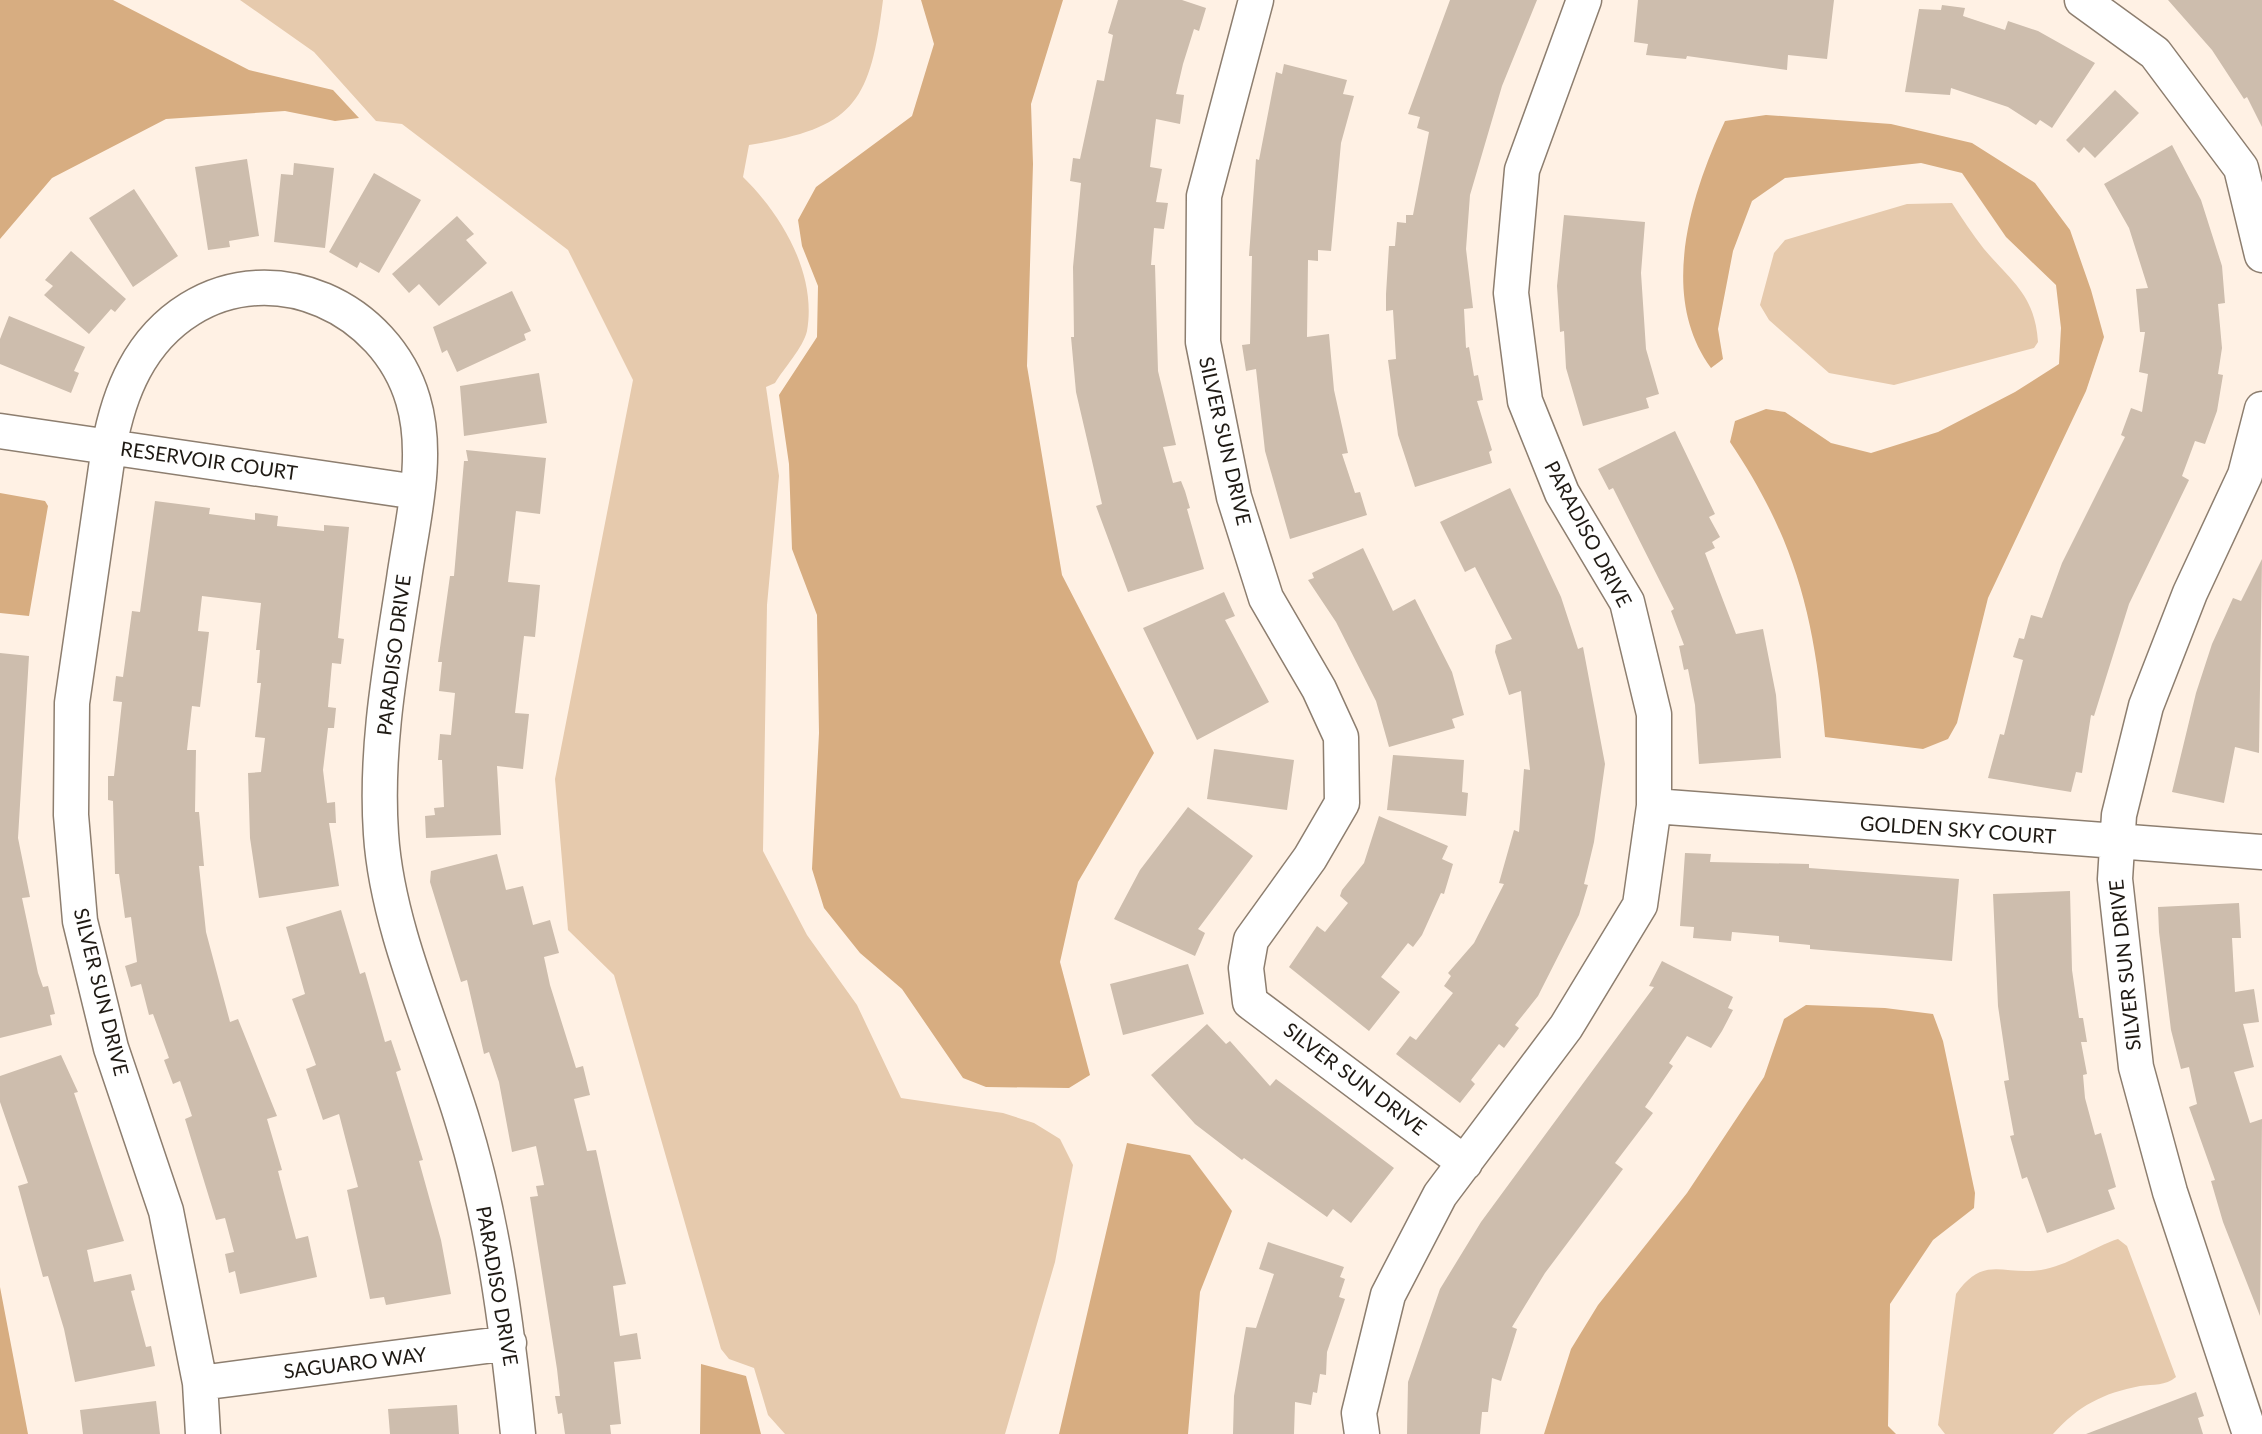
<svg xmlns="http://www.w3.org/2000/svg" width="2262" height="1434" viewBox="0 0 2262 1434" font-family="Lato,sans-serif">
  <rect width="100%" height="100%" fill="#fff1e4"/>
  <path fill="#e6caad" d="M240,0H883C870,104 854,128 749,145L743,177C782,215 817,274 807,331C803,348 784,368 775,383L766,387L779,476L767,605L763,851L807,935L857,1005L901,1098L1003,1113L1034,1123L1060,1139L1073,1165L1055,1262L1005,1434H785L768,1415L754,1368L729,1359L721,1349L614,975L568,930L555,779L633,380L568,250L402,124L376,121L314,52Z
    M1952,203C1962,218 1972,234 1984,249C2012,282 2035,295 2038,342L2034,348L1894,385L1829,373L1769,320L1760,305L1774,253L1785,240L1907,204Z
    M2118,1239L2127,1246L2176,1377C2165,1386 2154,1384 2140,1386C2103,1393 2078,1406 2053,1434H1945L1938,1425L1956,1294C1984,1254 2003,1276 2041,1270C2067,1266 2093,1247 2118,1239Z"/>
  <path fill="#d7ad81" d="M0,0H113L249,70L333,90L359,118L335,121L285,111L166,119L52,178L0,239Z
    M921,0H1063L1031,104L1033,164L1027,366L1062,575L1154,753L1078,882L1060,962L1090,1075L1069,1088L986,1087L963,1078L902,989L860,953L824,908L812,869L819,733L817,615L792,549L789,464L779,395L817,337L818,286L802,246L798,220L816,187L912,116L934,44Z
    M1766,115L1891,124L1972,143L2035,183L2070,230L2091,290L2104,337L2086,391L1988,598L1957,723L1948,739L1923,749L1825,737C1815,620 1797,541 1730,442L1735,421L1766,409L1785,412L1831,443L1871,453L1938,432L2015,392L2059,364L2061,328L2056,285L2006,237L1962,173L1921,163L1785,178L1752,201L1733,251L1718,329L1723,359L1711,368C1658,296 1691,194 1725,121Z
    M0,493L45,501L48,506L29,616L0,613Z
    M1806,1005L1885,1008L1933,1014L1943,1041L1975,1193L1974,1208L1933,1240L1890,1304L1888,1426L1896,1434H1544L1571,1349L1598,1305L1687,1193L1764,1077L1784,1019Z
    M1127,1143L1190,1155L1232,1211L1200,1292L1188,1434H1059Z
    M0,1287L28,1434H0Z
    M701,1364L746,1376L761,1434H700Z"/>
  <path fill="#cdbdad" d="M1118,0H1182L1206,8L1199,31L1194,29L1183,64L1176,94L1184,95L1180,124L1156,119L1150,167L1162,169L1156,202L1168,203L1164,229L1154,228L1151,265H1155L1158,371L1176,445L1163,447L1173,483L1181,481L1185,491L1190,508L1187,509L1204,569L1128,592L1096,506L1102,504L1076,392L1071,337H1074L1073,267L1081,183L1070,181L1073,158L1080,159L1097,80L1104,81L1113,35L1108,33Z
    M1450,0H1537L1502,86L1470,195L1466,249L1473,308L1464,309L1466,348L1469,347L1474,376L1478,375L1483,400L1477,401L1492,450L1489,452L1492,463L1415,487L1398,435L1388,360L1396,359L1393,310L1386,311V294L1389,246H1395L1397,222L1406,223V215H1413L1429,132L1417,128L1420,117L1408,114Z
    M1638,0H1834L1827,59L1788,55L1787,70L1687,56L1686,59L1646,55L1648,44L1634,42Z
    M2168,0H2262V127L2247,97L2244,99L2212,50Z
    M1942,5L1965,8L1963,16L2005,30L2008,21L2038,31L2095,63L2052,128L2040,120L2036,125L2008,107L1951,88L1950,95L1905,92L1919,9L1941,10Z
    M1284,64L1347,80L1343,94L1354,96L1341,143L1331,251L1318,250V261L1308,260L1307,337L1329,334L1334,390L1348,453L1342,454L1355,493L1360,492L1367,515L1290,539L1265,451L1256,369L1246,371L1242,345L1250,344L1252,256H1249L1256,159L1259,160L1276,72L1282,74Z
    M2115,90L2139,113L2095,158L2084,147L2079,153L2066,140Z
    M2172,145L2201,200L2222,266L2225,303L2218,304L2222,348L2218,374L2223,375L2217,411L2205,444L2195,441L2182,476L2189,480L2129,604L2094,716L2091,715L2082,773L2076,772L2071,792L1988,778L2000,734L2004,735L2023,660L2013,657L2019,638L2024,639L2031,615L2042,618L2062,563L2125,437L2121,435L2131,408L2142,412L2148,374L2139,372L2145,332H2140L2136,289L2148,288L2129,228L2104,184Z
    M247,159L259,236L229,241L230,247L208,250L195,167Z
    M294,163L334,168L325,248L274,242L281,174L293,175Z
    M374,173L421,200L379,273L360,262L357,268L329,252Z
    M134,189L178,256L133,287L89,218Z
    M1564,215L1645,222L1641,273L1646,349L1659,394L1646,398L1649,408L1583,426L1566,368L1564,331L1560,332L1557,286Z
    M457,216L474,234L466,240L487,263L439,306L419,284L409,293L392,274Z
    M71,251L126,299L115,312L111,309L89,334L44,295L53,286L45,280Z
    M512,291L531,331L524,334L526,340L457,372L447,350L442,353L433,327Z
    M9,316L85,347L74,371L79,373L71,393L0,364V339Z
    M539,373L547,423L464,436L460,386Z
    M1675,431L1715,514L1709,517L1720,537L1712,542L1715,548L1705,553L1736,634L1763,629L1776,695L1781,758L1699,764L1695,705L1688,669L1684,670L1679,646L1684,645L1671,611L1674,609L1613,488L1609,490L1598,469Z
    M466,450L546,458L540,514L516,511L508,582L540,585L535,637L524,636L515,713L529,714L523,769L497,766L501,835L426,838L425,816L435,815L434,808L444,807L442,760H438L440,734L451,735L455,693L439,691L442,662H438L450,576H454L464,461H468Z
    M1510,488L1561,597L1578,649L1583,647L1605,764L1594,842L1584,884L1588,885L1579,915L1538,996L1515,1025L1519,1028L1504,1048L1499,1044L1471,1080L1475,1084L1460,1103L1396,1054L1410,1036L1416,1040L1453,993L1444,986L1451,976L1448,973L1474,943L1504,884L1499,883L1514,830L1519,832L1524,769L1530,770L1521,691L1509,695L1495,652L1496,645L1512,639L1475,567L1465,572L1440,522Z
    M155,501L210,508L209,514L255,520V513L278,516L277,526L324,531V525L349,527L338,638L344,639L341,664L332,663L328,707L336,708L334,728H328L323,770L327,803L335,802L336,823H329L339,886L259,898L250,838L248,773L261,772L265,738L255,737L261,683H257L260,650H256L261,603L202,596L198,631L209,632L200,707L192,706L187,750H196L195,812H199L204,866H199L206,932L230,1022L238,1019L277,1116L267,1119L282,1170L278,1171L296,1239L308,1236L317,1277L240,1294L235,1271L229,1273L225,1254L234,1252L225,1218L216,1220L185,1119L192,1116L180,1081L173,1084L164,1060L169,1058L153,1014L149,1015L141,984L131,987L125,966L137,962L131,917L125,918L119,874H115L113,801L108,800V776H114L122,702L113,701L116,676L123,677L132,611L140,612Z
    M1363,548L1393,611L1415,599L1452,672L1464,715L1452,719L1455,728L1389,747L1376,701L1336,622L1308,580L1314,578L1312,573Z
    M2262,559L2259,753L2235,747L2224,803L2172,792L2196,693L2212,644L2233,598L2241,601Z
    M1224,592L1235,616L1225,620L1269,702L1197,740L1143,628Z
    M0,653L29,656L18,838L30,897L22,898L38,973L43,987L48,986L55,1014L50,1015L52,1025L0,1038Z
    M1214,749L1294,760L1287,810L1207,799Z
    M1393,755L1464,760L1462,792L1468,793L1466,816L1387,810Z
    M1188,807L1253,856L1198,929L1205,933L1195,956L1114,919L1140,870Z
    M1379,816L1448,846L1442,859L1453,864L1444,894L1441,893L1422,935L1413,947L1408,943L1381,977L1400,992L1369,1031L1289,967L1317,926L1325,932L1348,903L1340,896L1342,890L1364,863Z
    M1685,853L1711,854L1710,862L1809,864V868L1959,879L1952,961L1810,949V945L1779,942V936L1732,932L1731,941L1693,938L1694,927L1680,926Z
    M497,854L506,890L523,886L533,925L550,920L559,953L544,957L550,985L576,1068L583,1066L590,1095L574,1099L587,1151L596,1150L626,1284L613,1286L620,1336L637,1333L641,1359L614,1362L621,1424L610,1425L611,1434H565L562,1413L558,1414L555,1396H560L557,1369L530,1197L538,1196L536,1186L544,1185L536,1146L512,1152L499,1082L489,1052L484,1054L467,980L461,982L430,882L431,871Z
    M2070,891L2072,970L2079,1018H2083L2087,1042H2081L2087,1074L2083,1075L2085,1098L2095,1135L2101,1133L2116,1187L2108,1190L2115,1209L2047,1233L2027,1177L2022,1179L2010,1136L2014,1135L2004,1081L2009,1080L1998,1006L1993,894Z
    M2239,903L2241,938H2232L2235,992L2254,989L2259,1022L2243,1024L2254,1067L2234,1072L2250,1123L2262,1119L2260,1316L2223,1222L2211,1181L2215,1180L2189,1107L2197,1104L2189,1067L2181,1069L2171,1030L2159,932L2158,907Z
    M341,910L360,974L365,972L385,1042L391,1040L401,1070L396,1072L423,1160L419,1161L441,1240L451,1294L386,1305L384,1297L370,1299L347,1190L358,1187L339,1114L323,1120L306,1069L316,1065L292,999L305,994L286,927Z
    M1662,961L1733,997L1728,1008L1733,1010L1722,1031L1711,1048L1687,1036L1669,1063L1673,1066L1645,1107L1653,1113L1615,1163L1623,1169L1545,1273L1512,1327L1517,1329L1501,1381L1492,1378L1488,1412H1482L1480,1434H1407L1408,1382L1440,1289L1481,1222L1654,987L1649,986Z
    M1188,964L1204,1014L1123,1035L1110,984Z
    M1207,1024L1226,1044L1230,1041L1270,1086L1276,1079L1394,1168L1351,1223L1333,1209L1327,1217L1244,1158L1242,1160L1195,1124L1151,1075Z
    M61,1055L78,1092L74,1093L124,1241L87,1250L94,1282L131,1274L135,1290L131,1291L146,1347L151,1346L155,1366L75,1382L64,1329L48,1276L43,1277L18,1186L28,1183L0,1102V1076Z
    M1268,1242L1344,1267L1340,1277L1345,1279L1339,1297L1345,1299L1327,1352L1326,1375L1320,1374L1317,1393L1313,1392L1311,1405L1295,1402L1294,1434H1233L1234,1396L1246,1327L1256,1328L1274,1274L1259,1269Z
    M2196,1392L2204,1416L2198,1418L2203,1434H2086Z
    M156,1401L160,1434H83L80,1410Z
    M457,1405L459,1434H390L388,1409Z"/>
  <g fill="none" stroke-linecap="round" stroke-linejoin="round">
    <defs>
      <path id="minor" d="M1256,0L1204,196L1203,342L1234,497L1266,598L1319,689L1341,737L1342,803L1310,858L1251,940L1246,968L1250,1002L1465,1163
        M2082,0L2155,53L2241,168L2262,255
        M0,431L417,492
        M1654,806L2262,852
        M200,1383L509,1343
        M203,1434L200,1383L166,1211L111,1048L80,921L71,815L72,703L109,447C119,392 140,340 190,309C275,256 386,308 413,400C430,457 412,522 404,579C391,663 375,748 381,834C387,927 433,1026 461,1116C493,1218 507,1327 518,1434
        M1362,1434L1359,1413L1388,1295L1440,1195L1566,1027L1640,905L1654,806V714L1627,602L1562,493L1525,401L1511,293L1522,170L1584,0
        M2250,1434L2170,1192L2136,1067L2115,879L2119,815L2146,706L2190,593L2245,475L2262,409"/>
    </defs>
    <use href="#minor" stroke="#8d7e6f" stroke-width="37"/>
    <use href="#minor" stroke="#fff" stroke-width="34"/>
  </g>
  <g text-anchor="middle" stroke-width="7" stroke-linejoin="round" paint-order="stroke">
    <g font-size="20" fill="#1f1a14" stroke="#fff">
      <text transform="translate(1225 441) rotate(77)" y="7">SILVER SUN DRIVE</text>
      <text transform="translate(209 461) rotate(8)" y="7">RESERVOIR COURT</text>
      <text transform="translate(1588 534) rotate(62)" y="7">PARADISO DRIVE</text>
      <text transform="translate(394 655) rotate(-83)" y="7">PARADISO DRIVE</text>
      <text transform="translate(1958 830) rotate(4)" y="7">GOLDEN SKY COURT</text>
      <text transform="translate(2125 965) rotate(-96)" y="7">SILVER SUN DRIVE</text>
      <text transform="translate(101 992) rotate(76)" y="7">SILVER SUN DRIVE</text>
      <text transform="translate(1355 1079) rotate(37)" y="7">SILVER SUN DRIVE</text>
      <text transform="translate(497 1286) rotate(80)" y="7">PARADISO DRIVE</text>
      <text transform="translate(355 1363) rotate(-7)" y="7">SAGUARO WAY</text>
    </g>
  </g>
</svg>
